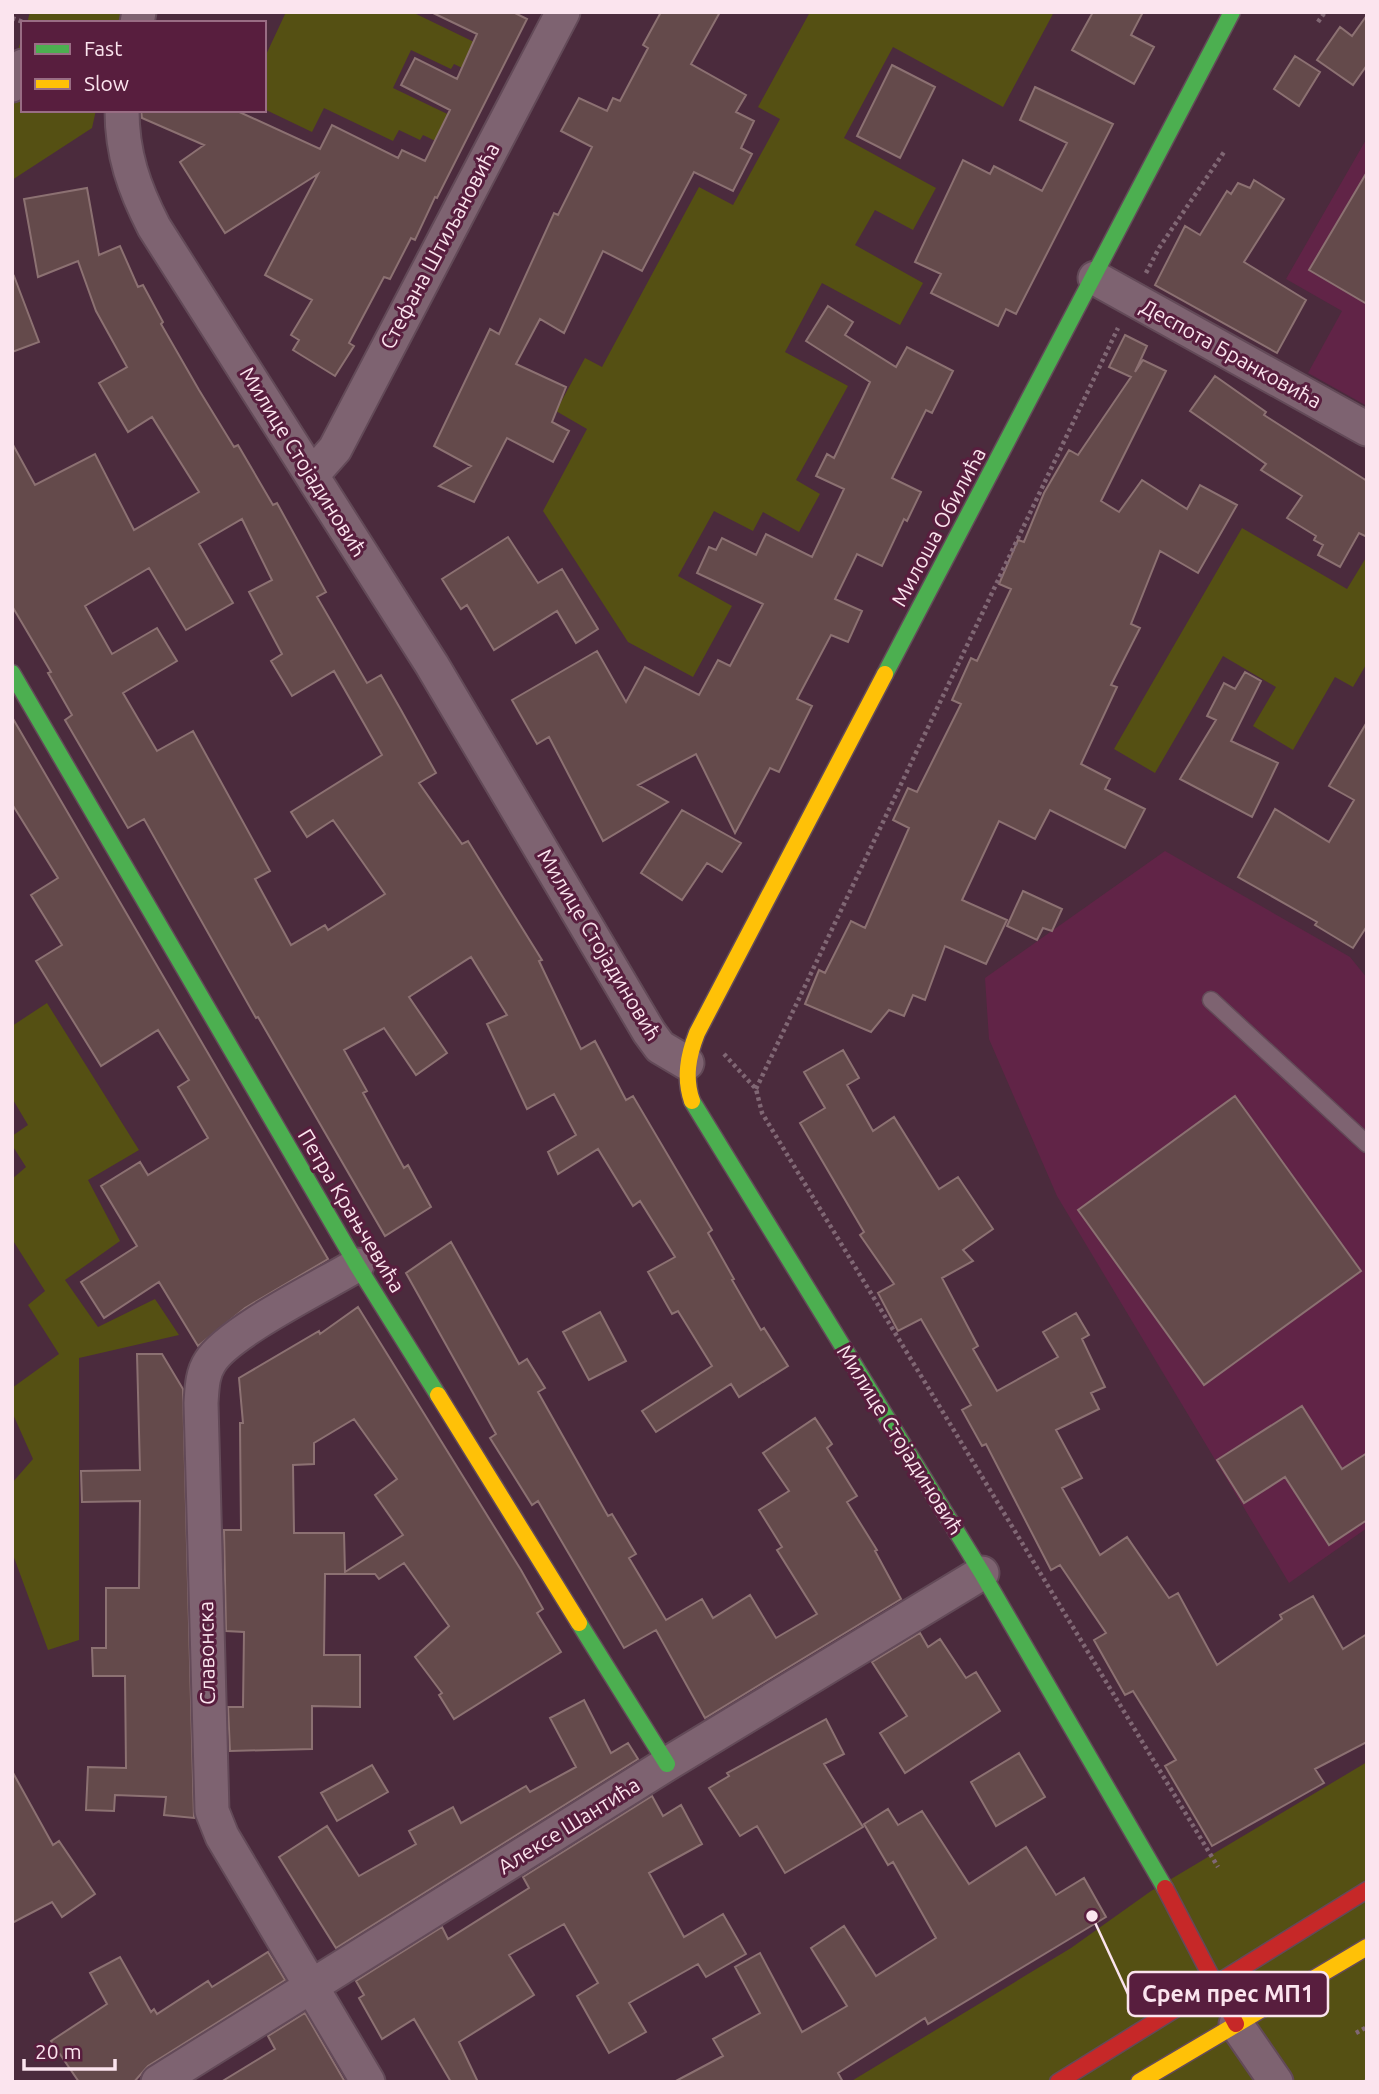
<svg xmlns="http://www.w3.org/2000/svg" width="1379" height="2094" viewBox="0 0 1379 2094" font-family="Ubuntu,sans-serif">
  <rect width="100%" height="100%" fill="#4b2b3d"/>
  <path fill="#612447" d="M1367,138V406L1308,373L1342,311L1286,279Z
    M1165,851L1350,957L1367,978V1528L1289,1583L1057,1196L989,1039L985,978Z"/>
  <path fill="#555013" d="M30,12H122L119,23H27Z
    M286,12H412L503,56L491,82L454,64L451,69L411,50L393,88L462,121L450,148L423,135L420,140L399,130L393,141L324,108L312,132L264,109V59Z
    M810,12H1054L1003,107L893,47L844,138L936,188L913,230L875,210L855,245L923,283L900,325L822,283L785,352L848,386L796,480L820,494L799,532L763,512L753,531L714,511L678,576L732,606L693,677L628,642L543,511L587,429L556,411L585,358L602,367L699,187L733,205L780,119L758,107Z
    M23,35V110H96L92,128L12,180V67Z
    M1242,528L1347,589L1367,556V663L1353,687L1335,677L1293,750L1253,726L1276,687L1223,656L1155,773L1114,749Z
    M47,1003L139,1150L88,1180L120,1241L65,1280L98,1327L155,1299L179,1335L79,1358V1640L48,1650L12,1552V1483L33,1459L12,1412V1388L59,1354L28,1305L45,1291L12,1239V1179L26,1167L12,1145V1136L28,1125L12,1098V1026Z
    M1367,1762V2082H850L1071,1948L1151,1891Z"/>
  <path fill="#644a4b" stroke="#8c7172" stroke-width="2" fill-rule="evenodd" d="M431,12H513L527,19L437,198L435,197L415,240L411,238L390,279L384,277L349,343L354,346L335,376L293,350L299,340L291,335L312,300L265,275L318,174L225,233L180,162L204,145L142,118L141,110H235L320,149L332,125L398,158L402,150L425,161L450,110L401,85L415,58L457,79L477,34Z
    M661,12H720L691,64L746,95L736,112L754,121L741,148L752,154L733,191L694,172L642,271L603,251L564,333L540,319L516,364L566,387L552,422L569,431L553,462L507,438L474,502L439,486L471,466L434,446L490,329L499,334L554,213L558,215L592,147L561,131L579,98L607,111L613,98L620,101L648,48L643,45Z
    M1093,12H1143L1131,35L1154,47L1134,84L1072,50Z
    M1367,15V65L1353,85L1317,60L1340,27L1352,36Z
    M1295,56L1320,72L1299,106L1274,89Z
    M892,65L935,87L900,158L857,136Z
    M1035,87L1113,124L1016,314L1006,309L998,326L931,293L941,274L915,262L963,160L990,174L994,166L1042,191L1067,143L1020,120Z
    M1367,172V304L1309,270Z
    M1254,180L1284,199L1244,262L1306,300L1277,353L1155,285L1185,226L1200,235L1227,191L1231,194L1238,183L1250,188Z
    M87,188L99,255L120,246L138,287L143,285L163,322L161,324L199,390L234,447L238,445L273,505L277,503L326,592L317,597L367,683L381,675L401,710L436,773L419,783L462,844L468,841L542,960L539,961L581,1049L595,1041L626,1100L633,1096L712,1230L708,1233L734,1279L732,1280L761,1330L764,1328L788,1366L739,1397L731,1384L656,1432L642,1411L712,1366L678,1311L672,1314L648,1272L675,1257L640,1201L633,1206L598,1149L558,1174L548,1152L576,1135L554,1094L527,1109L487,1024L507,1015L471,957L409,997L447,1053L416,1075L384,1028L344,1050L367,1091L363,1093L404,1168L408,1165L431,1207L385,1236L258,1017L256,1018L144,819L128,828L65,720L72,715L48,673L51,672L12,606V443L35,485L95,454L134,530L199,492L152,417L128,432L99,383L127,367L96,311L78,261L38,277L24,199ZM242,519L272,580L249,592L282,654L271,661L292,696L334,671L382,755L291,812L307,837L333,820L385,894L328,930L325,925L291,945L255,879L270,871L193,731L157,751L123,693L177,661L157,628L112,654L85,606L149,568L186,630L233,603L199,544Z
    M14,276L39,342L12,352V277Z
    M828,306L853,322L845,335L896,367L907,347L953,371L932,413L926,410L892,478L921,492L907,521L904,519L882,566L857,554L835,599L862,611L848,642L831,635L797,699L812,706L779,772L770,768L735,833L696,754L638,785L668,802L603,841L549,737L537,744L512,700L597,651L626,702L645,667L699,695L718,660L730,666L763,604L697,573L709,547L716,550L722,538L756,555L766,534L812,557L844,489L816,476L827,454L834,458L870,382L806,341Z
    M1125,335L1147,346L1135,372L1143,360L1166,371L1101,501L1119,512L1142,480L1187,509L1200,485L1237,505L1198,573L1160,551L1131,624L1140,628L1111,685L1117,687L1081,764L1110,779L1105,789L1145,809L1125,848L1050,810L1035,839L999,821L962,900L1007,920L986,964L945,946L925,1000L913,995L904,1016L889,1010L871,1032L805,1004L819,970L825,973L851,921L865,928L909,828L893,820L908,788L917,792L961,704L952,700L971,658L977,661L1011,589L999,584L1018,540L1024,542L1044,493L1069,450L1078,455L1131,377L1109,367Z
    M1215,376L1266,412L1264,415L1367,481V537L1359,533L1340,567L1318,555L1323,545L1314,540L1316,536L1287,518L1302,496L1261,470L1266,464L1190,411Z
    M508,537L538,583L562,569L598,629L576,643L557,611L494,650L467,605L461,609L442,579Z
    M1245,672L1261,681L1231,741L1278,763L1252,817L1180,779L1216,720L1207,716L1224,683L1235,689Z
    M12,717L328,1259L245,1308L198,1346L159,1282L104,1318L81,1282L137,1246L101,1186L140,1162L148,1175L208,1138L178,1087L189,1080L158,1030L101,1066L36,961L62,945L31,895L58,878L12,804Z
    M1367,722V926L1353,948L1315,925L1317,922L1238,877L1275,809L1329,842L1354,800L1329,786Z
    M682,810L741,843L722,872L707,863L682,900L641,873Z
    M1023,891L1062,909L1052,931L1043,928L1037,940L1007,926Z
    M843,1050L859,1078L847,1085L873,1131L894,1117L939,1189L958,1177L993,1229L963,1250L973,1261L942,1278L978,1346L973,1349L997,1391L1058,1357L1043,1332L1076,1313L1089,1335L1082,1339L1105,1387L1091,1393L1099,1409L1056,1430L1082,1478L1062,1488L1100,1555L1127,1537L1169,1598L1178,1593L1217,1665L1282,1619L1280,1615L1313,1596L1343,1649L1367,1634V1742L1315,1769L1324,1783L1212,1846L1165,1766L1176,1760L1133,1691L1125,1695L1094,1640L1106,1633L1060,1565L1051,1570L986,1444L982,1446L962,1410L971,1405L921,1319L898,1331L878,1293L894,1284L860,1235L864,1232L800,1123L825,1108L804,1072Z
    M1235,1096L1361,1271L1204,1385L1078,1210Z
    M451,1242L519,1364L527,1359L545,1388L538,1392L608,1516L612,1514L636,1554L629,1558L666,1620L702,1599L713,1618L750,1595L776,1638L817,1614L777,1550L782,1547L759,1510L789,1491L763,1453L815,1418L832,1444L827,1448L857,1496L847,1502L877,1550L875,1551L901,1599L705,1718L656,1630L624,1648L538,1501L532,1505L490,1438L496,1434L406,1273Z
    M358,1307L521,1570L543,1609L537,1613L561,1652L454,1719L439,1695L442,1693L415,1657L449,1626L404,1563L379,1579L375,1574H325L324,1655H360V1707L312,1706V1749L230,1751L228,1707H243L244,1632L226,1631L224,1530H241L240,1423H243L239,1378L319,1331L320,1334ZM354,1419L397,1479L375,1495L403,1535L345,1572L344,1533H294L293,1465L314,1464V1443Z
    M600,1312L626,1361L589,1380L563,1332Z
    M137,1354H162L183,1389L194,1818L164,1815L166,1797L115,1795L114,1811L86,1810L88,1767L126,1768L125,1676H93L92,1648H106V1588H139L140,1501L82,1502L81,1471L140,1470Z
    M1302,1406L1342,1469L1367,1453V1520L1329,1545L1285,1477L1244,1503L1217,1460Z
    M920,1633L928,1647L940,1639L966,1678L976,1672L1000,1711L905,1773L880,1733L907,1716L872,1662Z
    M584,1700L611,1753L628,1743L638,1759L336,1948L279,1857L327,1826L359,1876L416,1844L409,1831L453,1807L461,1823L526,1786L530,1792L576,1767L550,1718Z
    M826,1719L844,1754L824,1764L863,1827L785,1873L757,1826L740,1836L709,1788L729,1776L727,1773Z
    M1019,1753L1045,1797L996,1826L971,1782Z
    M372,1765L388,1792L337,1821L321,1793Z
    M12,1771L53,1845L59,1841L95,1894L62,1917L52,1902L12,1923Z
    M652,1796L663,1816L681,1805L702,1844L649,1873L684,1937L723,1914L746,1954L706,1977L698,1964L629,2003L646,2032L609,2053L577,1996L598,1983L564,1924L509,1955L534,1995L459,2042L478,2082H451L414,2019L382,2039L359,1998L364,1995L356,1981L442,1927L448,1939L529,1888L523,1877Z
    M888,1809L898,1825L922,1811L969,1884L1026,1847L1056,1895L1084,1878L1106,1917L928,2024L925,2018L838,2073L843,2082H674L723,2056L713,2039L760,2013L735,1967L760,1953L802,2032L847,2006L811,1948L844,1926L876,1976L936,1938L893,1862L888,1865L864,1824Z
    M268,1952L285,1980L148,2066L134,2082H79L51,2041L107,2004L90,1973L120,1957L151,2012L154,2009L157,2014L208,1981L212,1987Z
    M305,2013L345,2082H221L275,2049L268,2036Z"/>
  <g fill="none" stroke-linecap="round" stroke-linejoin="round">
    <defs>
      <path id="lane" d="M1211,1000L1367,1144"/>
      <path id="street" d="M137,23L139,12
        M12,85L23,66
        M122,110C122,154 134,188 154,227L432,665L649,1032L660,1047L687,1063
        M1095,278L1367,429
        M312,475L335,449L563,12
        M357,1265C324,1285 228,1332 210,1362C202,1374 202,1389 201,1403L212,1811L222,1836L368,2082
        M1236,2024L1276,2082
        M158,2082L667,1764L982,1573"/>
      <path id="fast" d="M12,673L357,1265L438,1395
        M885,674L1232,12
        M692,1101L982,1573L1165,1888
        M579,1623L667,1764"/>
      <path id="slow" d="M692,1101C684,1078 688,1056 697,1033L885,674
        M438,1395L579,1623
        M1139,2082L1367,1947"/>
      <path id="jam" d="M1165,1888L1236,2024
        M1058,2082L1367,1890"/>
    </defs>
    <use href="#lane" stroke="#634a58" stroke-width="19"/>
    <use href="#street" stroke="#634a58" stroke-width="37"/>
    <use href="#fast" stroke="#634a58" stroke-width="19"/>
    <use href="#slow" stroke="#634a58" stroke-width="19"/>
    <use href="#jam" stroke="#634a58" stroke-width="19"/>
    <path stroke="#806774" stroke-width="4.5" stroke-dasharray="3.5 3.5" stroke-linecap="butt" d="M12,18L26,23
      M1318,22L1325,12
      M1146,273L1159,248L1224,152
      M724,1054L756,1089L762,1113L1218,1867
      M756,1089L1118,328
      M1356,2033L1367,2027
      M1366,2082L1367,2080"/>
    <use href="#lane" stroke="#7e6371" stroke-width="16"/>
    <use href="#street" stroke="#7e6371" stroke-width="33"/>
    <use href="#fast" stroke="#4caf50" stroke-width="16"/>
    <use href="#slow" stroke="#ffc107" stroke-width="16"/>
    <use href="#jam" stroke="#c62828" stroke-width="16"/>
  </g>
  <g text-anchor="middle" stroke-width="6" stroke-linejoin="round" paint-order="stroke">
    <g font-size="21" fill="#fbe4ee" stroke="#581e3e">
      <text transform="translate(440 246) rotate(-62)" y="7">Стефана Штиљановића</text>
      <text transform="translate(1231 354) rotate(29)" y="7">Деспота Бранковића</text>
      <text transform="translate(303 462) rotate(58)" y="7">Милице Стојадиновић</text>
      <text transform="translate(939 527) rotate(-62)" y="7">Милоша Обилића</text>
      <text transform="translate(599 945) rotate(59)" y="7">Милице Стојадиновић</text>
      <text transform="translate(351 1211) rotate(59)" y="7">Петра Крањчевића</text>
      <text transform="translate(900 1440) rotate(58)" y="7">Милице Стојадиновић</text>
      <text transform="translate(207 1653) rotate(-91)" y="7">Славонска</text>
      <text transform="translate(569 1826) rotate(-32)" y="7">Алексе Шантића</text>
    </g>
  </g>
  <path fill="none" stroke="#fbe4ee" stroke-width="2.5" d="M1092 1916L1128 1994"/>
  <circle fill="#fbe4ee" stroke="#581e3e" stroke-width="2.5" cx="1092" cy="1916" r="7"/>
  <rect fill="#581e3e" stroke="#fbe4ee" stroke-width="2.5" x="1128" y="1972" width="200" height="44" rx="7"/>
  <g font-size="23" text-anchor="middle" font-weight="bold" fill="#fbe4ee">
    <text x="1228" y="2002">Срем прес МП1</text>
  </g>
  <rect width="1379" height="2094" fill="none" stroke="#fbe4ee" stroke-width="28"/>
  <rect x="21" y="21" width="245" height="91" fill="#581e3e" stroke="#996d84" stroke-width="2"/>
  <rect x="35" y="44" width="35" height="10" fill="#4caf50" stroke="#996d84" stroke-width="2"/>
  <text x="84" y="56" font-size="21" fill="#fbe4ee">Fast</text>
  <rect x="35" y="79" width="35" height="10" fill="#ffc107" stroke="#996d84" stroke-width="2"/>
  <text x="84" y="91" font-size="21" fill="#fbe4ee">Slow</text>
  <path d="M24 2059v10h91v-10" fill="none" stroke="#fbe4ee" stroke-width="3.5"/>
  <text x="35" y="2059" font-size="21" fill="#fbe4ee" stroke="#581e3e" stroke-width="5" paint-order="stroke">20 m</text>
</svg>
